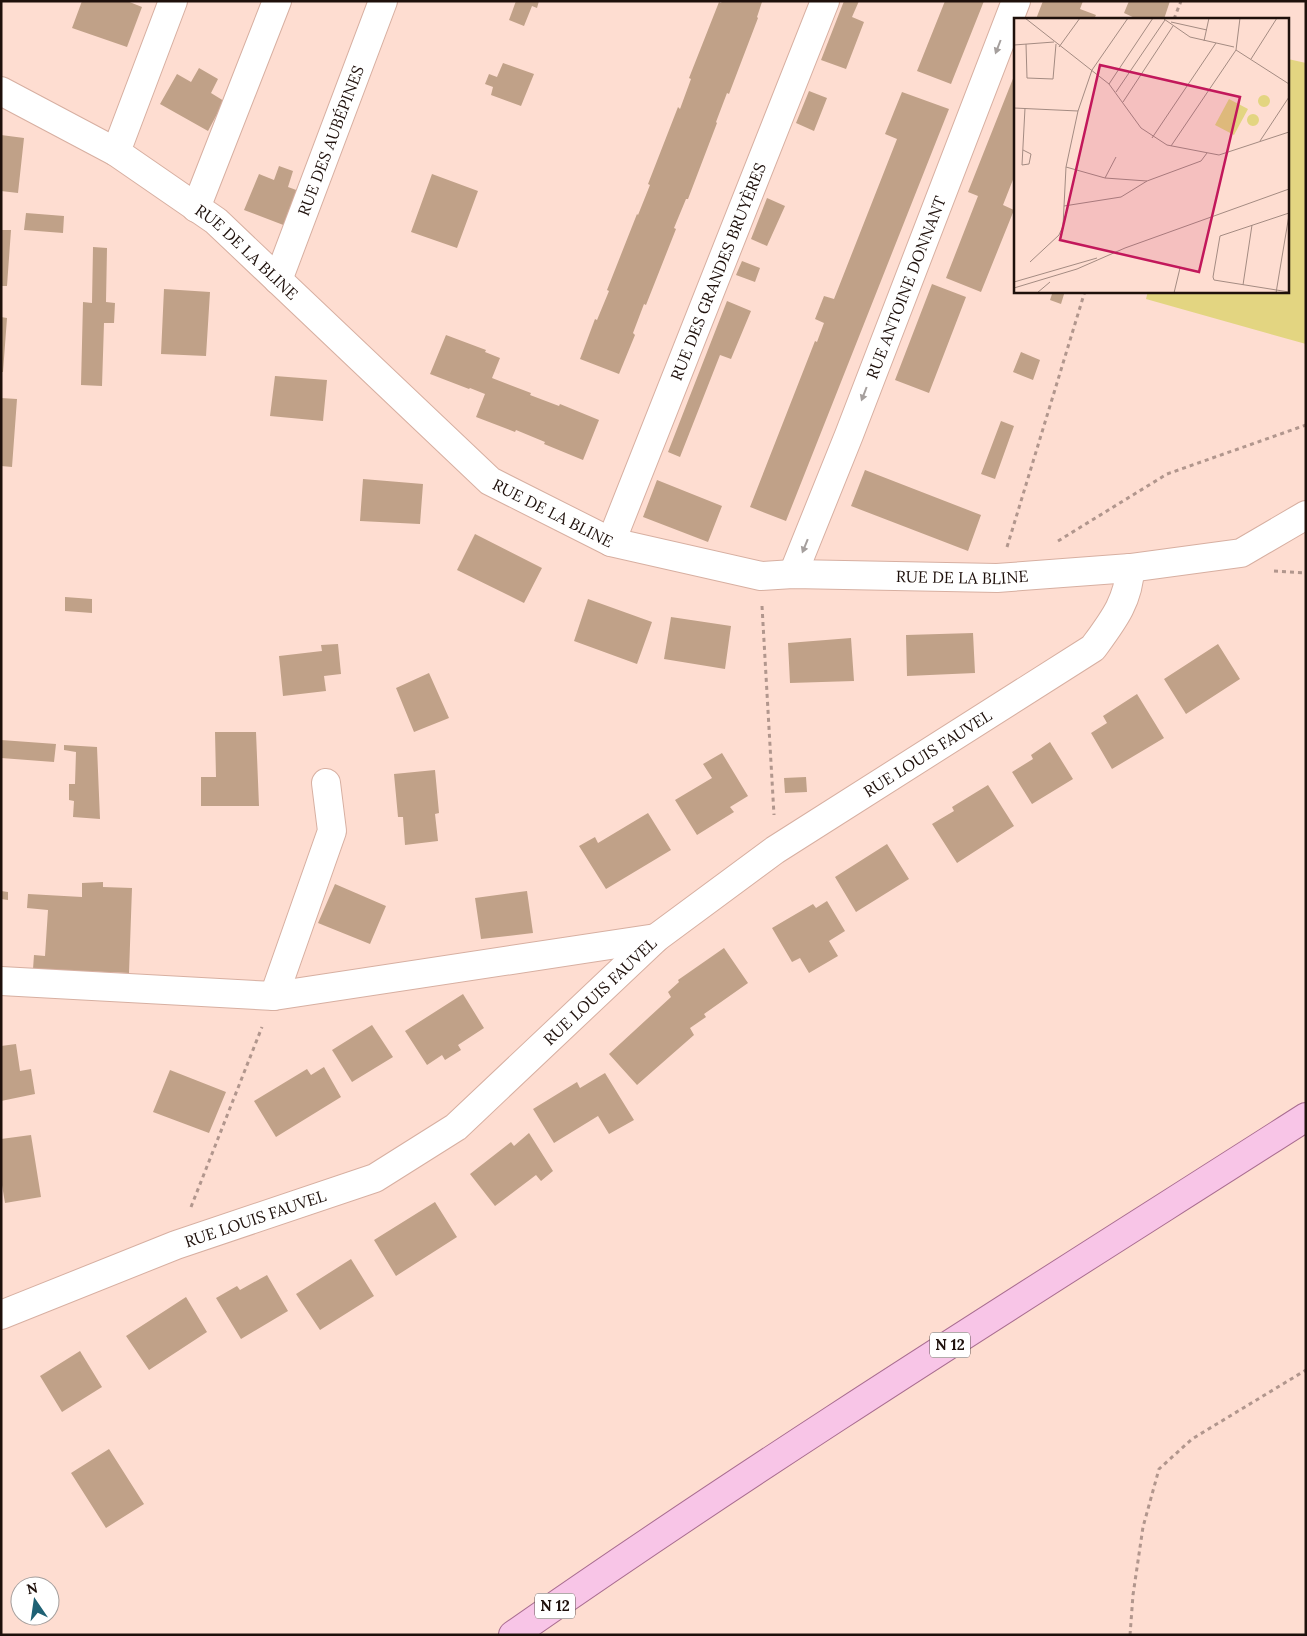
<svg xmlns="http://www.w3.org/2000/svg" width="1307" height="1636" viewBox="0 0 1307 1636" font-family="Lora,serif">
  <rect width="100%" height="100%" fill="#feddd1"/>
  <path fill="#e3d581" d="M1288,59L1306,63V344L1146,299L1148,291H1288Z"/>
  <path fill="#c0a188" d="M82,1H127L142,7L127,47L72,28Z
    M516,1H539L537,8L532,6L524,26L509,20Z
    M722,1L762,2L757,17L758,18L729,94L727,93L716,122L717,123L688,199H686L674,228L676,229L646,305L644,304L633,333L635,335L619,374L580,359L595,319L597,320L609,291L607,290L637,214L638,215L650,185L648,184L678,107L680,109L691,79L689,78L719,2L721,3Z
    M844,1H859L852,17L864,22L846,69L821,60Z
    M945,1H984L951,84L917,71Z
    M1043,1H1083L1080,9L1096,15L1094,19H1036Z
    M1129,1H1170L1164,19H1137L1124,13Z
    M503,63L534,74L521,106L491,95L493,87L485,84L489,74L497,77Z
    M199,68L218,79L211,93L224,101L208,131L160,104L177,74L191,82Z
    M1016,71V172L1003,205L1014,210L981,292L946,278L978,196L968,192Z
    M809,91L827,98L814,131L796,123Z
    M902,92L949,109L786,521L750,507L815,341L817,342L824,323L815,319L824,296L834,299L897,139L885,134Z
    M1,135L24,138L18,193L1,191Z
    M279,166L293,171L288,187L299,191L286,226L244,210L259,174L274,180Z
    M432,174L478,191L457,248L411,232Z
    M767,198L785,206L767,246L751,239Z
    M26,213L64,216L63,233L24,230Z
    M1,230H11L7,286H1Z
    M93,247L107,248L106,302L115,303L114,323H104L102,386L81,385L83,302L92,303Z
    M742,261L760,268L755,282L736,275Z
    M932,284L966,297L929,393L895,380Z
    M164,289L210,292L206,356L161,354Z
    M1053,291H1065L1061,304L1050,300Z
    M727,301L751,311L731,359L720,355L680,457L668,452Z
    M1,317L7,318L3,372H1Z
    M446,335L486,350L485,352L500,358L492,378L531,393L530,395L559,406L560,404L599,420L583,460L544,444L545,442L516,430L515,432L476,417L485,394L470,388L469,389L430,374Z
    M1021,352L1040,360L1033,380L1013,372Z
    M275,376L327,380L323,421L270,416Z
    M1,398L17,399L12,467L1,466Z
    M1001,421L1014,426L995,479L981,474Z
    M865,470L981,515L968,551L851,506Z
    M363,479L423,484L420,524L360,521Z
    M657,480L722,506L708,542L643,517Z
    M475,534L542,568L524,603L457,570Z
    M65,597L92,599V613L65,611Z
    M588,599L652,622L637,664L574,641Z
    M671,617L731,626L725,669L664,659Z
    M973,633L975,673L907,676L906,635Z
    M851,638L854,681L790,683L788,643Z
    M338,644L341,674L324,676L326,691L283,696L279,656L322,651L321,645Z
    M1218,644L1240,679L1186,714L1164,679Z
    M429,673L449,718L414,732L396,688Z
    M1137,694L1164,738L1112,769L1091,733L1107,723L1103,716Z
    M215,732H256L259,806H201V777H216Z
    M1,740L56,744L54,762L1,758Z
    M1050,742L1073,779L1032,804L1012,772L1033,759L1031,755Z
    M64,745L97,747L100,819L73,817L74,801L69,800V784H75L76,752L64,750Z
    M722,753L748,796L730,807L734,812L697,835L675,800L712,778L703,764Z
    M435,770L439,813L435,814L438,841L405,845L403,817H398L394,774Z
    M806,777L807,792L785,793L784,778Z
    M988,785L1014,826L957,863L932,824L954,811L952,807Z
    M648,813L671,850L606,889L579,846L595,837L598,843Z
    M887,844L909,879L856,912L835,877Z
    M103,882V887L132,888L129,973L33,969L34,955L45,956L48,910L27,908L28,894L82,897V883Z
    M335,884L386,906L370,944L318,923Z
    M1,891L8,892V900L1,899Z
    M527,891L533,933L481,939L475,898Z
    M827,901L845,931L829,941L838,956L809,973L800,958L792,962L772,928L813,904L816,908Z
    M724,948L748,983L704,1014L706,1017L690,1028L694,1035L637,1085L609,1054L671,997L668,992L679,982L678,980Z
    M463,994L484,1028L458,1045L461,1050L445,1060L442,1055L427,1065L405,1031Z
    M372,1025L393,1057L352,1082L332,1050Z
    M16,1044L20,1071L31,1069L35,1094L1,1101V1046Z
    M324,1067L341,1097L276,1137L254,1101L307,1069L311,1075Z
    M170,1070L226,1092L209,1133L153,1112Z
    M605,1073L634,1120L609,1134L598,1116L554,1143L533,1109L577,1082L580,1088Z
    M529,1133L553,1171L541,1181L536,1175L495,1206L470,1174L511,1142L514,1146Z
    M31,1135L41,1197L5,1203L1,1179V1139Z
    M435,1202L457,1237L396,1276L374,1240Z
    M351,1259L374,1296L320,1330L296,1294Z
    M267,1275L288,1311L241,1339L216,1298L237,1286L240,1290Z
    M186,1297L207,1332L149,1370L126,1336Z
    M80,1351L102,1387L62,1412L40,1376Z
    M109,1449L144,1504L106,1528L71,1473Z"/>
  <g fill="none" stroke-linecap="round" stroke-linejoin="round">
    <defs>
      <g id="minor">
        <path id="s1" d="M1,91L116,152L216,221L490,481L611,542L761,576L793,574L997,578L1130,568L1241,553L1306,515"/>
        <path d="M116,152L173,1"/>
        <path d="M196,208L277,1"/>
        <path id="s2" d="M278,280L383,1"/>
        <path id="s3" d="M611,542L825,1"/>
        <path id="s4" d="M793,574L849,435L1016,1"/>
        <path d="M1,981L274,996L656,938"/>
        <path d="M274,996L332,831L326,783"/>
        <path id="s5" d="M1,1315L176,1245L375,1178L456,1127L656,938L775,850L1093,648C1112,622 1129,601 1130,568"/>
      </g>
      <path id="major" d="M513,1635C772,1454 1040,1287 1306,1117"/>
    </defs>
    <use href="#minor" stroke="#d7afa1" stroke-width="30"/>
    <use href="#major" stroke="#a96d90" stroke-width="30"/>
    <path stroke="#b1968d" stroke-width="3" stroke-dasharray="4 4" stroke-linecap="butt" d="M1174,19L1181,1
      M1058,541L1167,474L1306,425
      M1007,547L1085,291
      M1274,571L1306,573
      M762,606L774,815
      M191,1207L262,1027
      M1130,1635L1133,1595L1143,1527L1159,1469L1192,1439L1306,1370"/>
    <use href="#minor" stroke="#fff" stroke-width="28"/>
    <use href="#major" stroke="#f8c5e7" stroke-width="28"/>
  </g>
  <defs><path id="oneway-solid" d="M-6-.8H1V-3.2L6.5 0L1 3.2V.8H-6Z" transform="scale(1.25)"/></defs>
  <g fill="#a59f9d">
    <use href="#oneway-solid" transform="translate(998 47) rotate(111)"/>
    <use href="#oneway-solid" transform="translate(864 394) rotate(111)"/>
    <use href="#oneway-solid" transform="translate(805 546) rotate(112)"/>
  </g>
  <g text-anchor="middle" stroke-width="4.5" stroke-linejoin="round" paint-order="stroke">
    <g fill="#fff" stroke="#625854" stroke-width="1">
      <rect x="930" y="1332.5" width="40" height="25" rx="4"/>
      <rect x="535" y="1593.5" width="40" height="25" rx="4"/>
    </g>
    <g font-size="15" font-weight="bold" fill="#1e100b">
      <text x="950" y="1350">N 12</text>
      <text x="555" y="1611">N 12</text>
    </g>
    <g font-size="16" fill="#1e100b" stroke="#fff">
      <text dy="6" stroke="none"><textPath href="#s2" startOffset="149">RUE DES AUBÉPINES</textPath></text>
      <text dy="6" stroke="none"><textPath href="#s1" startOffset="295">RUE DE LA BLINE</textPath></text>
      <text dy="6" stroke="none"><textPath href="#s3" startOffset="291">RUE DES GRANDES BRUYÈRES</textPath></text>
      <text dy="6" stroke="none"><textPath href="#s4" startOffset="308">RUE ANTOINE DONNANT</textPath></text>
      <text dy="6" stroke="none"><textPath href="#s1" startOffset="700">RUE DE LA BLINE</textPath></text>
      <text dy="6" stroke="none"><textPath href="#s1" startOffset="1120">RUE DE LA BLINE</textPath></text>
      <text dy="6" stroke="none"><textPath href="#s5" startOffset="1098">RUE LOUIS FAUVEL</textPath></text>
      <text dy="6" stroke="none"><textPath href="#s5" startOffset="692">RUE LOUIS FAUVEL</textPath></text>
      <text dy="6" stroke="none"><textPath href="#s5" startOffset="272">RUE LOUIS FAUVEL</textPath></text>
    </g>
  </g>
  <g transform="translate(1014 18)">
    <rect width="275" height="275" fill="#feddd1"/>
    <path d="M244 83a6 6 0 1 1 12 0a6 6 0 1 1-12 0ZM215,81L234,91L220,117L201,107ZM233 102a6 6 0 1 1 12 0a6 6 0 1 1-12 0Z" fill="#e3d581"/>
    <path fill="none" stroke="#a48b82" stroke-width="1" d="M11,0L95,66L127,110L153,127L205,137L275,114M226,0L222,32L275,66M150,1L176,19L220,29M157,4L193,12M190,23L195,0M12,26L13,60L39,61L42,26M0,27L40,24M45,29L66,0M237,41L263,0M95,66L139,0M102,74L151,2M109,84L159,8M0,90L64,93M138,120L202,25M246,123L275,79M157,128L222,32M9,132L17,136L15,146L8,147L11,90M52,149L91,160L133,163M91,160L102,139M50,188L107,179L133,163L187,143L193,135M275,195L206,218L199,259L200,262L275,274M16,244L45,217L49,208L52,149L64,93L78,52L114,0M0,264L83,240M229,267L238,207M0,270L63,251L111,230L275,171M23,275L36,264M160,275L166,250M262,275L275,197"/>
    <path fill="#c2185b" fill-opacity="0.15" stroke="#c2185b" stroke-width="2.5" d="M86,47L226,79L185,254L46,222Z"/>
    <rect width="275" height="275" fill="none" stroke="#1e100b" stroke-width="2.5"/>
  </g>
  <rect width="1307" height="1636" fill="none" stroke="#1e100b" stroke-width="5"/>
  <g transform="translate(35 1601) rotate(347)"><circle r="24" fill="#ffffff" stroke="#a59f9d"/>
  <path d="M0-4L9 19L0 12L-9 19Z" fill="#1e6174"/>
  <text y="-8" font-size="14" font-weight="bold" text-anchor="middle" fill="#1e100b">N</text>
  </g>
</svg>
